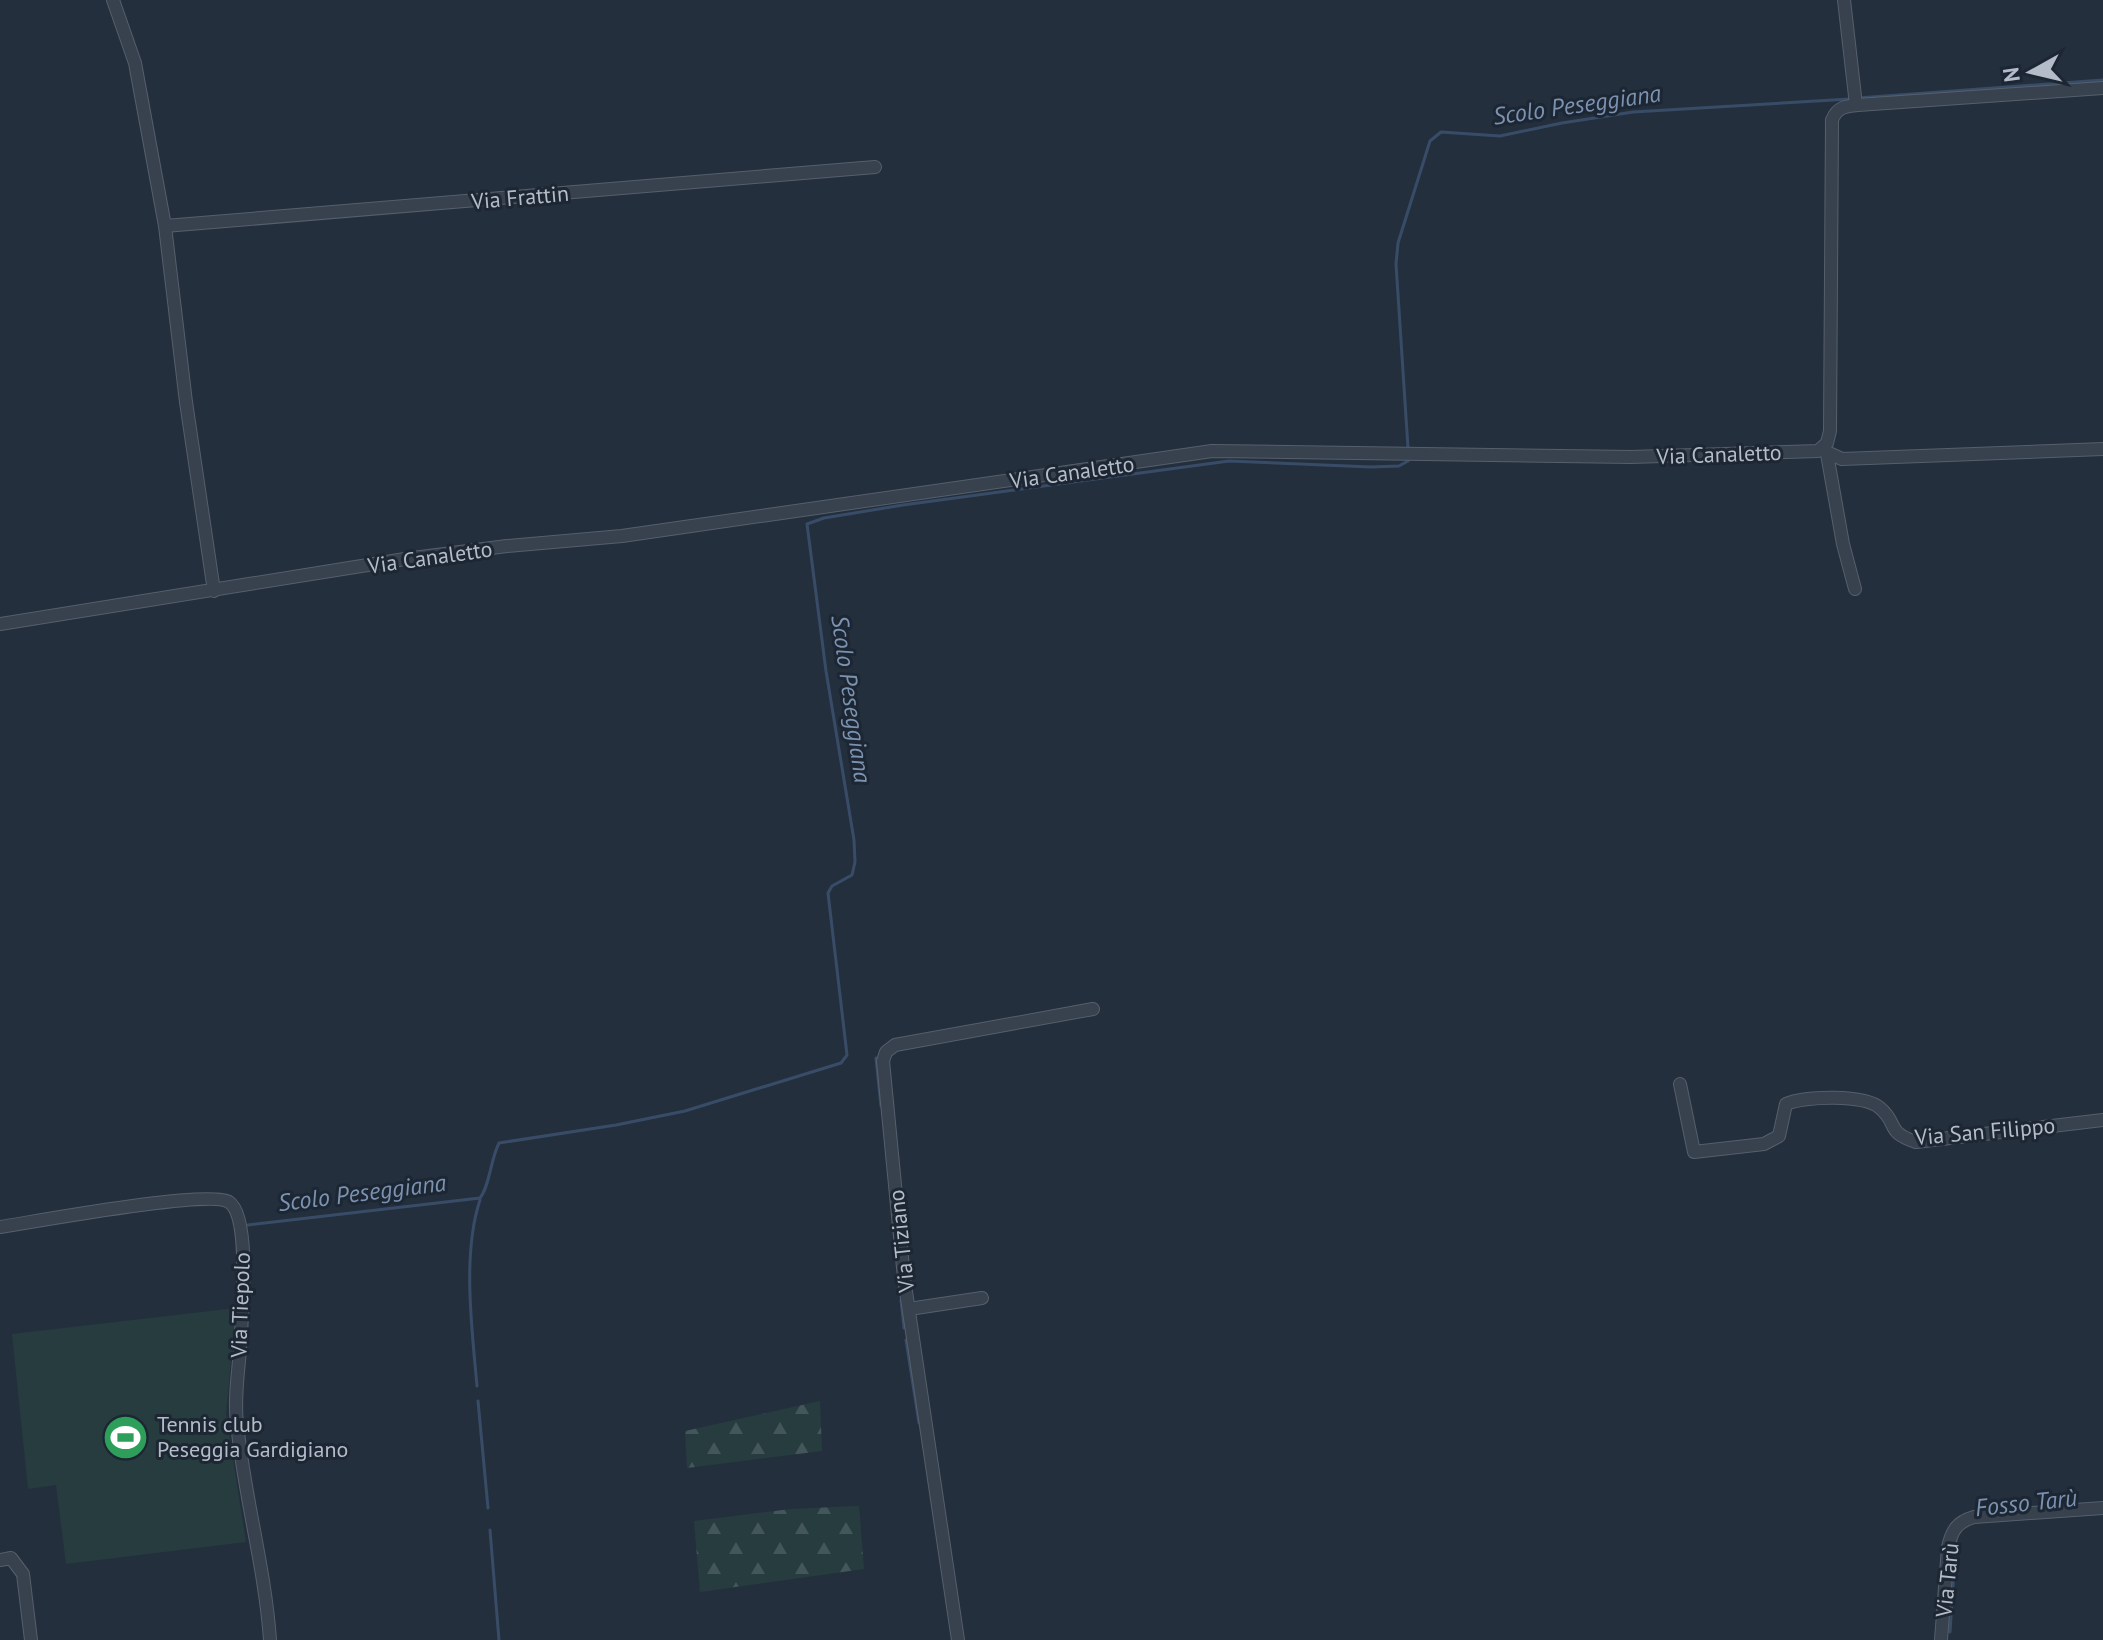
<svg xmlns="http://www.w3.org/2000/svg" width="2103" height="1640" viewBox="0 0 2103 1640" font-family="'PT Sans',sans-serif">
  <defs>
    <pattern id="forest-firs" width="22" height="20" patternUnits="userSpaceOnUse" patternTransform="scale(2)"><rect width="22" height="20" fill="#263c3f"/><path d="M5 1l3.5 6h-7zM16 11l3.5 6h-7z" fill="#435659"/></pattern>
  </defs>
  <rect width="100%" height="100%" fill="#242f3e"/>
  <path fill="url(#forest-firs)" d="M820,1401L822,1451L687,1468L685,1431Z
    M859,1506L864,1569L700,1592L694,1521L791,1509Z"/>
  <path fill="#263c3f" d="M236,1308L226,1414L246,1542L66,1564L56,1485L28,1489L12,1334Z"/>
  <g fill="none" stroke-linecap="round" stroke-linejoin="round">
    <path stroke="#394c67" stroke-width="3" d="M1858,98L2103,80
      M1408,448L1396,264L1398,243L1430,141L1441,132L1500,136L1562,123L1633,112L1850,99
      M876,1058L881,1106
      M248,1225L480,1198C490,1185 490,1161 499,1143L616,1125L685,1111L841,1063L847,1055L828,893L832,886L852,875L855,862L854,840L826,671L807,524L824,518L903,505L1229,461L1371,467L1399,466L1408,461
      M901,1300L904,1328
      M906,1340L919,1423
      M477,1386C472,1329 462,1254 480,1200
      M478,1401L488,1508
      M490,1530L499,1640
      M1950,1632L1956,1540"/>
    <defs>
      <path id="minor" d="M113,0L135,63L165,226L186,402L214,591
        M1844,0L1856,105
        M165,226L875,167
        M1822,450L1842,459L2103,449
        M1827,454L1843,544L1855,589
        M0,624L405,559L507,546L622,536L1212,451L1631,457L1818,451L1827,443L1830,431L1832,120C1837,107 1846,106 1858,105L2103,88
        M1680,1084L1694,1152L1764,1144L1779,1136L1786,1104C1805,1096 1864,1094 1880,1108C1899,1124 1885,1132 1916,1142L2103,1120
        M0,1227C33,1222 210,1189 229,1202C252,1217 241,1323 240,1350C238,1374 234,1400 237,1423C244,1496 265,1567 270,1640
        M909,1309L982,1298
        M0,1560L11,1558L23,1574L31,1640
        M958,1640L904,1278L883,1061L886,1052L895,1045L1093,1009
        M1941,1640L1948,1547C1952,1530 1957,1522 1974,1517L2103,1508"/>
    </defs>
    <use href="#minor" stroke="#565f6c" stroke-width="14"/>
    <use href="#minor" stroke="#38414e" stroke-width="12"/>
  </g>
  <defs>
    <symbol id="stadium-disc" viewBox="-11 -11 22 22"><circle r="9.5" fill="#2e9e5b" stroke="#1d2633"/><path d="M0-5a6.5 5 0 1 0 0 10a6.5 5 0 1 0 0-10ZM-3.5-1.8h7v3.6h-7Z" fill="#fff"/></symbol>
  </defs>
  <g fill-rule="evenodd">
    <use href="#stadium-disc" x="100" y="1412" width="51" height="51"/>
  </g>
  <g text-anchor="middle" stroke-width="6" stroke-linejoin="round" paint-order="stroke">
    <g font-size="22" fill="#b4bcc9" stroke="#1d2633">
      <text transform="translate(520 197) rotate(-5)" y="8">Via Frattin</text>
      <text transform="translate(1719 454) rotate(-2)" y="8">Via Canaletto</text>
      <text transform="translate(1072 472) rotate(-8)" y="8">Via Canaletto</text>
      <text transform="translate(430 557) rotate(-8)" y="8">Via Canaletto</text>
      <text transform="translate(1985 1131) rotate(-5)" y="8">Via San Filippo</text>
      <text transform="translate(901 1241) rotate(-96)" y="8">Via Tiziano</text>
      <text transform="translate(240 1305) rotate(-88)" y="8">Via Tiepolo</text>
      <text transform="translate(1947 1580) rotate(-84)" y="8">Via Tarù</text>
    </g>
    <g font-size="22" fill="#b4bcc9" stroke="#1d2633" text-anchor="start">
      <text x="157" y="1432">Tennis club<tspan x="157" dy="25">Peseggia Gardigiano</tspan></text>
    </g>
    <g font-size="24" font-style="italic" fill="#7c92b1" stroke="#1d2633">
      <text transform="translate(1577 105) rotate(-8)" y="8">Scolo Peseggiana</text>
      <text transform="translate(851 699) rotate(82)" y="8">Scolo Peseggiana</text>
      <text transform="translate(362 1193) rotate(-7)" y="8">Scolo Peseggiana</text>
      <text transform="translate(2026 1503) rotate(-6)" y="8">Fosso Tarù</text>
    </g>
  </g>
  <g transform="translate(2031 72) rotate(262)" stroke="#1d2633" stroke-width="6" paint-order="stroke">
  <path d="M0-6L14 30L0 20L-14 30Z" fill="#b4bcc9"/>
  <text y="-12" font-size="22" font-weight="bold" text-anchor="middle" fill="#b4bcc9">N</text>
  </g>
</svg>
